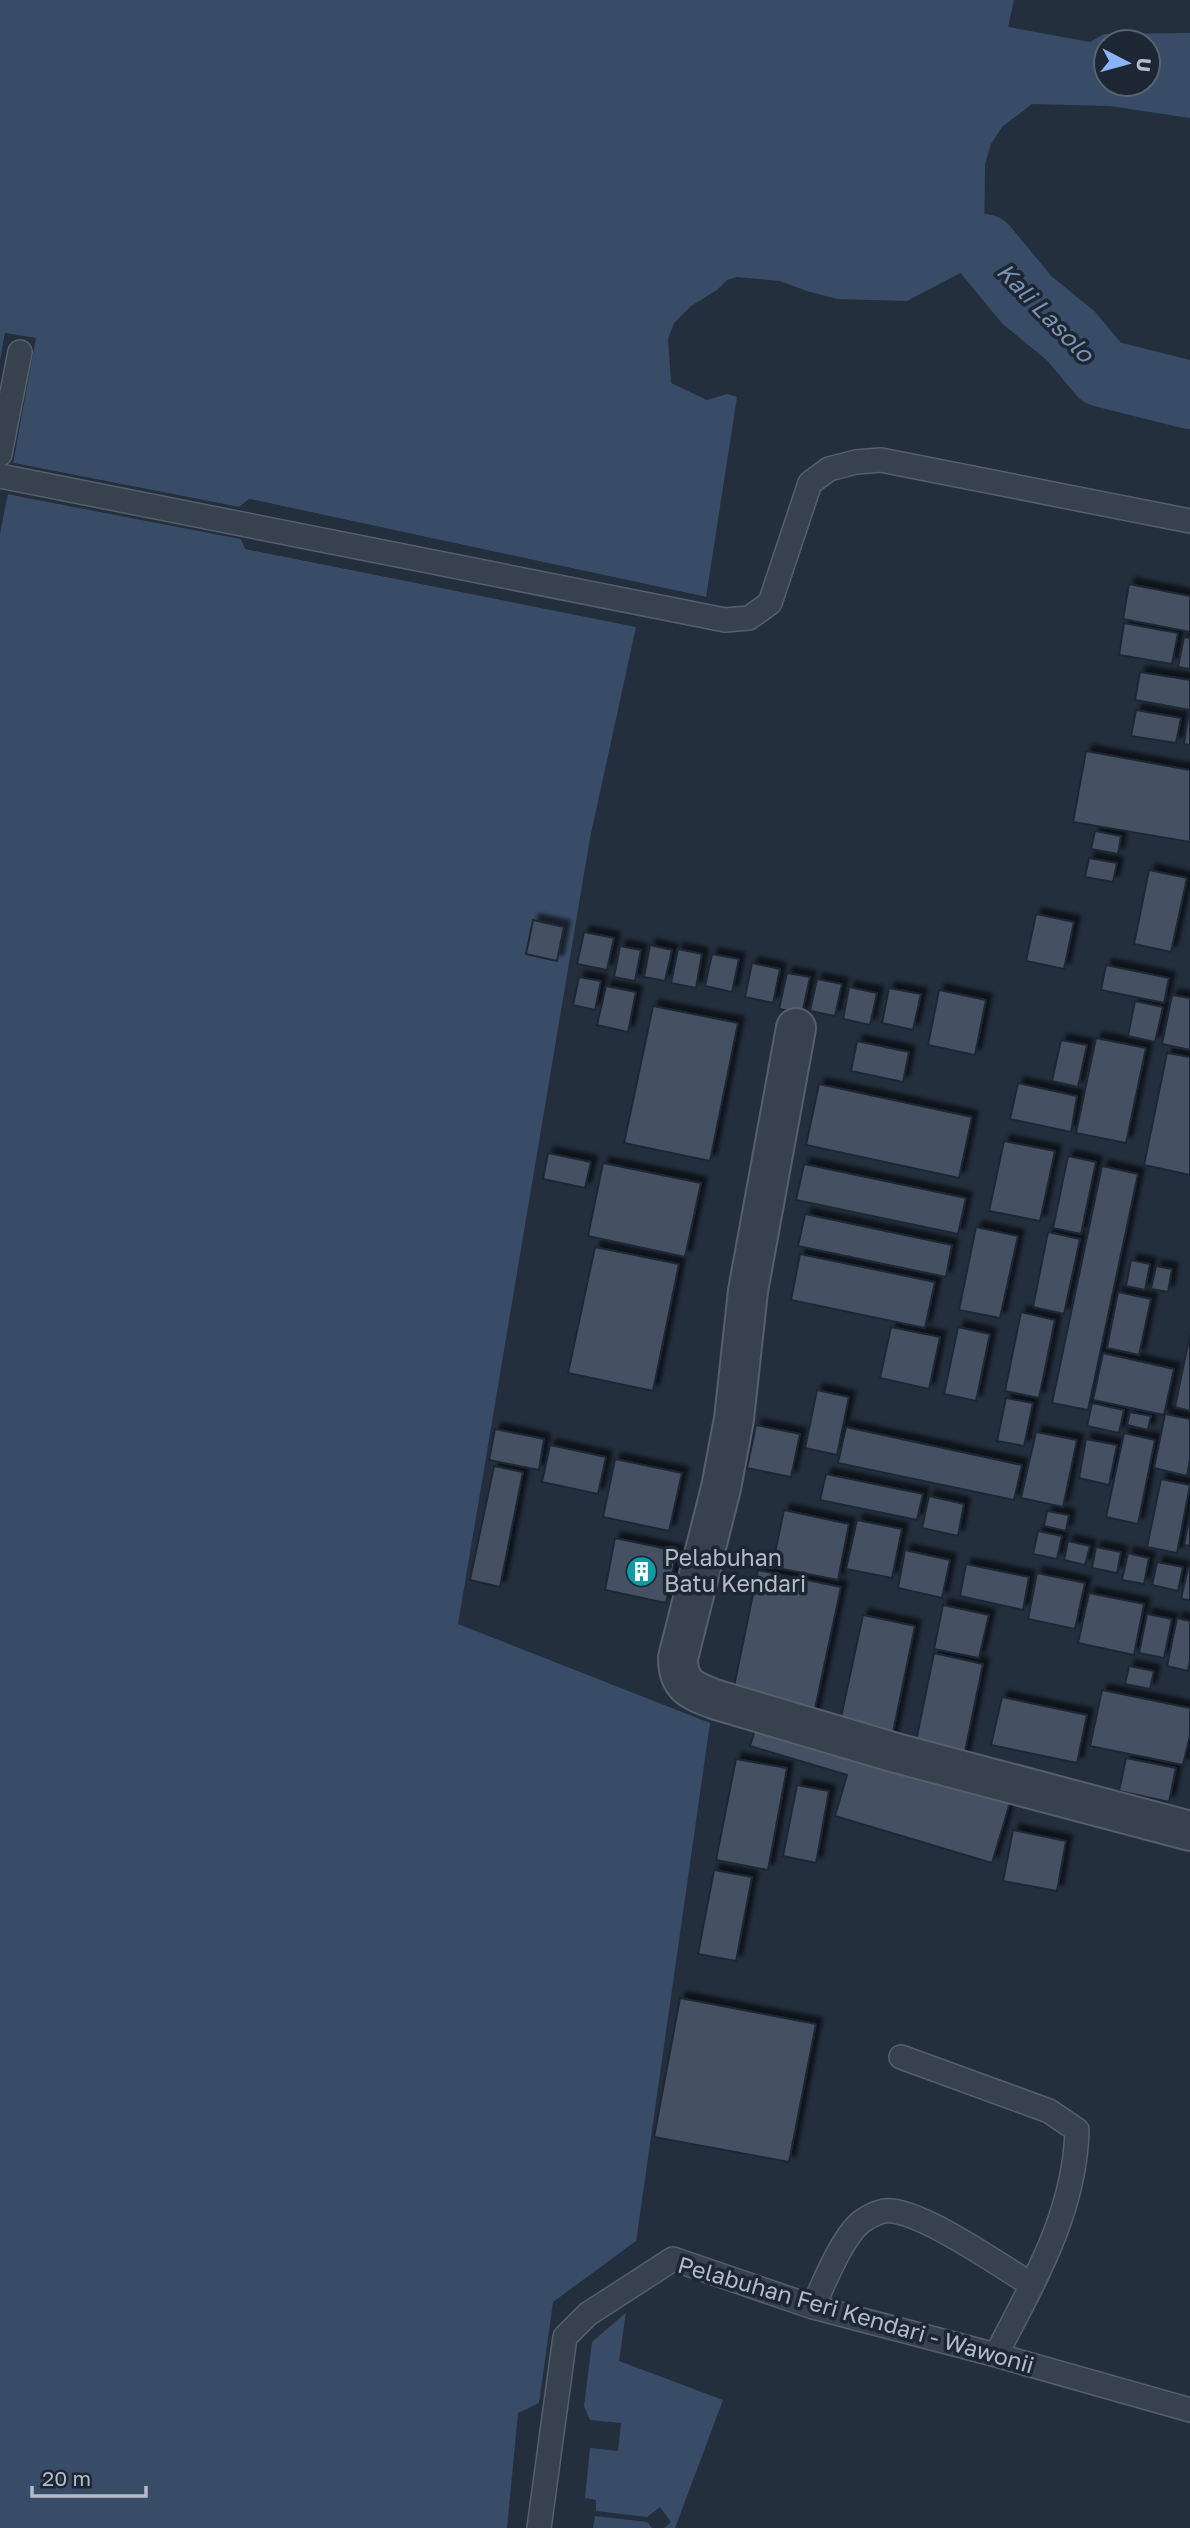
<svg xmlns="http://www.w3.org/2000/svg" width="1190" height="2528" viewBox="0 0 1190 2528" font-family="'Golos Text',sans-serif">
  <defs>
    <filter id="shadow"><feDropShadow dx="6" dy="-6" stdDeviation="2" flood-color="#0009"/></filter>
  </defs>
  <rect width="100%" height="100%" fill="#242f3e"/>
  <path fill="#394c67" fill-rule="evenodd" d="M0,0H1014L1008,27L1090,42L1104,34L1190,33V118L1110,106L1032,104L1002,127L991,144L985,164L984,248L970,268L907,301L837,299L807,291L780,281L737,277L727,280L717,290L691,306L674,323L668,339L671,383L707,400L727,394L737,397L706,597L250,499L239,507L13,463L35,338L5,333L0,360ZM1106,42H1148V84H1106Z
    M7,494L241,539L246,549L636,627L590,838L458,1624L710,1723L619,2361L723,2400L675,2528H0V533Z"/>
  <path fill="#242f3e" d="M5,333L36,338L13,463L239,507L249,499L706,597V601L250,503L238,510L12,466L10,462L31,341L8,337L3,361L0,364Z
    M8,490L241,535L248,546L637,623L640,627L245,549L241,539L8,494L0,533V513L4,493Z
    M640,2238L630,2309L592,2342L584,2406L590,2420L621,2423L618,2451L590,2448L585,2498L596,2500V2511L647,2517L660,2507L671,2522L664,2528H652L647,2522L595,2516L593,2528H507L518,2413L539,2403L553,2302Z"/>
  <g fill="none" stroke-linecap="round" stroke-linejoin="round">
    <path stroke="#394c67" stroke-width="68" d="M984,248L1027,300L1071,336L1102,373L1190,395"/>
  </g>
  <path fill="#455162" stroke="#1f2835" stroke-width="2" filter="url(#shadow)" d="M1129,584L1190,596V632L1123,619Z
    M1124,623L1178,633L1172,664L1119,655Z
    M1184,637L1190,638V669L1178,667Z
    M1140,672L1190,680V710L1135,700Z
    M1136,710L1181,718L1176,743L1131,736Z
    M1188,716H1190V745L1184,744Z
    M1086,751L1190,770V842L1073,822Z
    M1095,831L1121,836L1118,854L1091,849Z
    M1089,858L1117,863L1113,882L1085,877Z
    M1149,870L1187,878L1171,952L1134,944Z
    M1036,914L1074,922L1064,969L1026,961Z
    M533,920L564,927L557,961L526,954Z
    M584,932L614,938L607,970L577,964Z
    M650,945L672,950L665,981L644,977Z
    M620,946L641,950L635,981L614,977Z
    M678,949L702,954L696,988L671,983Z
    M712,954L739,959L732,992L705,986Z
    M752,963L780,969L773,1003L745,997Z
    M1106,965L1169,978L1164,1003L1101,990Z
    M787,973L810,977L802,1014L779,1009Z
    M579,977L601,981L595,1010L573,1005Z
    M817,979L842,984L835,1016L810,1011Z
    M606,986L636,992L628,1032L597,1025Z
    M849,987L877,993L870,1025L843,1019Z
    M889,988L921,994L913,1030L882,1023Z
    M939,990L986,1000L975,1055L928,1045Z
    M1172,995L1190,998V1050L1162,1044Z
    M1135,1001L1163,1007L1155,1042L1128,1036Z
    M653,1006L738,1023L710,1161L624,1143Z
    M1096,1038L1146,1048L1126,1143L1076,1133Z
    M1061,1040L1087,1045L1078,1087L1052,1081Z
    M857,1041L909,1052L903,1082L851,1071Z
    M1167,1053L1190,1057V1175L1144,1165Z
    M1018,1083L1077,1096L1071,1132L1010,1119Z
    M819,1084L972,1117L959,1178L806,1145Z
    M1004,1141L1055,1151L1040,1221L989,1211Z
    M548,1153L591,1162L585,1188L543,1179Z
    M1068,1156L1096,1162L1081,1234L1053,1228Z
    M603,1163L701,1183L685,1257L588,1236Z
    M804,1164L966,1198L958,1234L796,1200Z
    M1102,1166L1138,1174L1088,1410L1052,1403Z
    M805,1214L952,1245L946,1277L798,1246Z
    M976,1227L1018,1236L1000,1318L959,1310Z
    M1048,1232L1080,1239L1064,1314L1033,1307Z
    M595,1247L679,1264L653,1391L568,1373Z
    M800,1254L935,1282L925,1328L791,1300Z
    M1131,1260L1150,1264L1145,1290L1126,1286Z
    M1156,1266L1172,1269L1168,1292L1151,1289Z
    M1118,1292L1151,1299L1139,1355L1107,1348Z
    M1021,1312L1055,1320L1039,1398L1005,1391Z
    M891,1327L940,1337L929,1389L880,1378Z
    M958,1327L990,1334L976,1401L944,1394Z
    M1190,1334V1411L1175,1407Z
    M1103,1353L1174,1369L1164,1415L1093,1400Z
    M817,1390L849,1397L837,1455L805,1448Z
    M1006,1398L1033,1403L1024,1446L997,1441Z
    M1092,1403L1124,1410L1119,1433L1087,1426Z
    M1130,1412L1151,1416L1148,1430L1127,1425Z
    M1165,1414L1190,1419V1459L1187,1476L1154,1468Z
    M756,1425L800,1434L791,1477L747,1468Z
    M846,1427L1022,1465L1014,1500L838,1463Z
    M495,1429L544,1439L539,1470L489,1460Z
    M1036,1432L1077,1440L1063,1507L1021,1498Z
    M1124,1433L1155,1440L1138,1524L1106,1517Z
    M1086,1439L1117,1445L1109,1485L1079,1478Z
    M550,1445L606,1457L598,1494L542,1482Z
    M615,1459L682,1473L669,1531L603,1517Z
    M494,1466L523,1472L500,1587L470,1580Z
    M826,1474L923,1494L917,1520L820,1500Z
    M1161,1479L1190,1485L1177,1553L1147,1547Z
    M929,1496L964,1504L958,1536L922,1528Z
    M784,1510L849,1524L838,1580L772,1567Z
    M1047,1511L1069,1515L1066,1531L1044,1526Z
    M1190,1515V1546L1184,1545Z
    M857,1520L902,1529L892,1578L846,1569Z
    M1038,1531L1062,1536L1057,1559L1033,1554Z
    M615,1538L677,1551L666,1603L605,1590Z
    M1068,1541L1090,1546L1085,1565L1064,1560Z
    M1096,1547L1121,1552L1117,1573L1092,1568Z
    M905,1550L950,1560L942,1598L898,1588Z
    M1128,1553L1149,1558L1144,1584L1122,1580Z
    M1157,1562L1183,1567L1178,1591L1152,1585Z
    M966,1564L1029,1577L1023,1610L960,1596Z
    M1188,1568H1190V1600L1181,1599Z
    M758,1570L841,1587L813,1718L731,1701Z
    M1037,1573L1085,1583L1075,1629L1028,1619Z
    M1089,1593L1144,1604L1134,1655L1078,1643Z
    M943,1605L989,1615L979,1658L934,1649Z
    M1147,1614L1172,1619L1164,1658L1139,1653Z
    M863,1615L915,1626L891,1742L838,1731Z
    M1177,1618L1190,1621V1660L1188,1671L1167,1666Z
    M934,1653L983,1664L963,1761L914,1751Z
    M1129,1666L1154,1671L1150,1689L1125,1684Z
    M1102,1690L1190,1708V1735L1183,1765L1090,1746Z
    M1002,1697L1087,1715L1077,1763L991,1745Z
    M757,1723L1011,1799L992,1863L835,1816L847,1775L750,1746Z
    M1126,1758L1176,1768L1169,1802L1119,1791Z
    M736,1759L787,1768L768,1870L716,1860Z
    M797,1785L829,1791L816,1863L783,1856Z
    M1013,1830L1066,1841L1057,1891L1003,1881Z
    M714,1870L752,1877L736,1961L698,1954Z
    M680,1998L816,2024L789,2162L654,2137Z"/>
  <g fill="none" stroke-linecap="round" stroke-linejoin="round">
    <defs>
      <path id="service" d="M0,454L20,352
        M0,476L725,620L749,618L770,603L810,483L829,469L856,462L881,460L1190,521
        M901,2057L1049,2111L1077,2130C1075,2213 1033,2283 996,2355
        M813,2307C823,2285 844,2232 864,2220C868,2217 878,2212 884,2211C916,2206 1002,2267 1032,2285
        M539,2528L565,2337L588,2314L673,2259L813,2307L996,2355L1190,2410"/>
      <path id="minor" d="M796,1028L748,1291L734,1419L721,1488L678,1658C678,1687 693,1691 717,1700L896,1753L1190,1831"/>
    </defs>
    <use href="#service" stroke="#565f6c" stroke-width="26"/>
    <use href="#minor" stroke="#565f6c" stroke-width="42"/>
    <use href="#service" stroke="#38414e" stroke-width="23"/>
    <use href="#minor" stroke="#38414e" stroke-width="38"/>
  </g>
  <defs>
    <symbol id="building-disc" viewBox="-11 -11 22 22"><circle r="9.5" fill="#0f9aa8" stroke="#1d2633"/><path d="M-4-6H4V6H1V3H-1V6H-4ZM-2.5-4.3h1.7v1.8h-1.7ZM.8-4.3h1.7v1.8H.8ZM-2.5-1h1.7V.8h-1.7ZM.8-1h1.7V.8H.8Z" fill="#fff"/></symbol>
  </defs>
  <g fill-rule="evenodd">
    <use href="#building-disc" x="624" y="1554" width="35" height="35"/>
  </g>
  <g text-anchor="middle" stroke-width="7" stroke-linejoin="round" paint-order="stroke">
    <g font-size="23" fill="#b4bcc9" stroke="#1d2633" text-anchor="start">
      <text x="664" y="1566">Pelabuhan<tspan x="664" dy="26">Batu Kendari</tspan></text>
    </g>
    <g font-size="23" fill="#b4bcc9" stroke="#1d2633">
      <text transform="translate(856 2315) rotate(16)" y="8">Pelabuhan Feri Kendari - Wawonii</text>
    </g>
    <g font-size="24" font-style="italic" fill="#7c92b1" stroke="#1d2633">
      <text transform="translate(1045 313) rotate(46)" y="8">Kali Lasolo</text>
    </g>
  </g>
  <g transform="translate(1127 63) rotate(96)"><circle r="33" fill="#1d2633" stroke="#59626f" stroke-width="2"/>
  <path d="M0-5L12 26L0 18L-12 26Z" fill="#8ab4f8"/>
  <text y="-10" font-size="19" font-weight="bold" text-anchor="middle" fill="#b4bcc9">U</text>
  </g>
  <path d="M32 2486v10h114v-10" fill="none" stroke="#b4bcc9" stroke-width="3.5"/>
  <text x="42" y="2486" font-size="21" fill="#b4bcc9" stroke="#1d2633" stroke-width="5" paint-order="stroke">20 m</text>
</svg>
